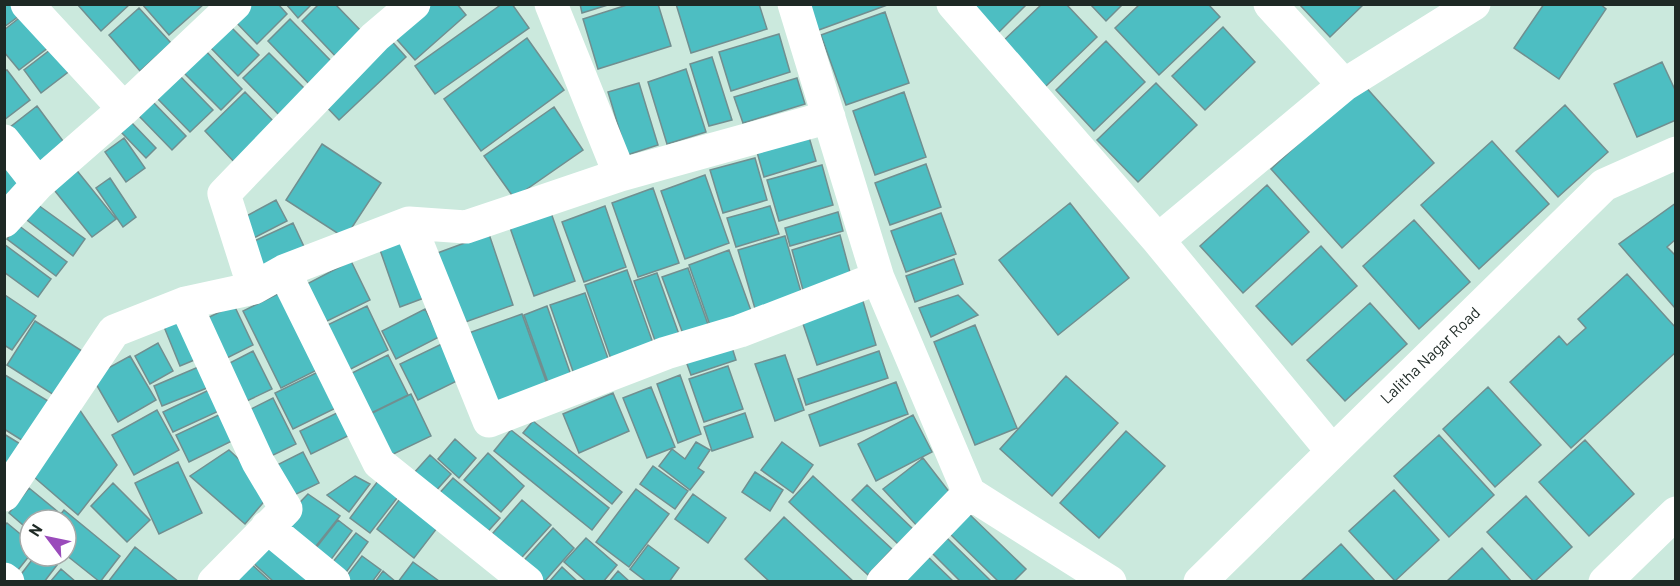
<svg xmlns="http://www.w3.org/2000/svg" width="1680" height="586" viewBox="0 0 1680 586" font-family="Barlow,sans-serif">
  <rect width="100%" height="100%" fill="#cbe9dd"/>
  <path fill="#4dbec2" stroke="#708f90" stroke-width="1.5" d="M4,4H17L23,13L4,27Z
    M77,4H130L101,31Z
    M142,4H204L169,35Z
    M246,4H278L287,14L257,44L232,18Z
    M286,4H312L298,18Z
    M319,4H335L365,35L339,60L302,21Z
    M426,4H457L466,15L415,60L392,34Z
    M502,4H512L529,28L435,94L415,66Z
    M580,4H611L582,13Z
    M630,4H658L671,46L598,69L583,19Z
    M676,4H759L767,29L691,53Z
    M806,4H890L816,31Z
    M967,4H1027L996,35Z
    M1042,4H1066L1097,37L1044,88L1001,43Z
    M1090,4H1123L1106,21Z
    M1140,4H1208L1220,17L1159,75L1115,28Z
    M1299,4H1364L1330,37Z
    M1544,4H1600L1606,9L1559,79L1514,48Z
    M139,8L171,43L140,71L109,35Z
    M28,11L53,44L19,70L4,52V30Z
    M885,12L909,83L846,105L821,35Z
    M290,19L334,64L311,86L268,41Z
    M228,24L259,55L238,76L207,44Z
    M1223,27L1255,62L1205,110L1172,76Z
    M779,34L790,72L731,91L719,52Z
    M387,36L406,57L339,120L320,100Z
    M527,38L564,90L481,151L444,99Z
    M1106,41L1145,82L1094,131L1056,90Z
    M59,43L76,66L41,93L24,70Z
    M202,47L242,89L221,110L180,69Z
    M269,53L307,91L281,117L243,78Z
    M712,57L732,120L709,126L690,64Z
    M1662,62L1676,92V120L1637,137L1614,84Z
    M686,69L706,132L667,144L648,82Z
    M7,70L30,100L4,120V71Z
    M177,73L213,110L190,132L154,95Z
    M797,78L805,104L743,123L734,97Z
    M639,83L658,145L627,155L608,92Z
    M1156,83L1197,125L1138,182L1097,140Z
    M1363,84L1434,163L1342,248L1271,169Z
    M245,92L277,125L236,164L205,131Z
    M904,92L926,157L875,175L853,111Z
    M152,101L186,136L172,150L138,115Z
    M1565,105L1608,152L1558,197L1516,151Z
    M37,106L69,149L42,170L9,128Z
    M554,107L583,150L514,198L484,156Z
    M131,122L156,148L146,158L121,132Z
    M809,137L816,161L764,177L757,152Z
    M124,138L145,168L126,182L105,152Z
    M1492,141L1549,204L1479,269L1421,205Z
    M322,144L381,183L345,238L286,200Z
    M4,155L30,182L4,205Z
    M755,158L767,200L723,213L710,170Z
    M70,162L116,219L92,237L47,181Z
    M926,164L941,207L890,225L875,183Z
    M822,165L833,205L779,221L767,180Z
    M705,175L729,243L685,259L661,191Z
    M110,178L136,217L123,227L96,188Z
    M1267,185L1309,232L1243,293L1200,246Z
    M653,188L679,263L638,277L612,203Z
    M276,200L287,221L250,240L239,220Z
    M1070,203L1129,278L1058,335L999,260Z
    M1676,203V239L1667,247L1676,256L1675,308L1619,244Z
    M38,205L85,239L73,256L27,220Z
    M605,206L626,267L584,282L562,222Z
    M770,206L779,234L736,247L727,218Z
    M549,207L575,281L534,296L508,222Z
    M838,212L843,231L790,246L785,228Z
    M941,213L956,254L906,272L891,231Z
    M1414,220L1470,282L1419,329L1363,266Z
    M293,223L306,251L263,271L250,243Z
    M18,225L67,262L56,276L7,239Z
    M489,234L513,305L457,325L432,255Z
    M840,235L851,276L803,290L792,250Z
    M785,236L803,299L756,312L738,250Z
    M403,238L424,298L400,307L379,247Z
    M4,244L51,279L38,297L4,272Z
    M1321,246L1357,286L1292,345L1256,306Z
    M729,250L754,319L713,334L689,265Z
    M954,259L963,284L915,302L906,276Z
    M351,261L370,300L323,323L305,285Z
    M688,268L711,333L686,342L662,277Z
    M627,270L654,346L612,362L585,285Z
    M657,273L681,340L658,349L634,281Z
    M1627,274L1676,328V352L1571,448L1510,382L1559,336L1567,345L1586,328L1578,319Z
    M288,289L325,366L281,388L243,311Z
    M585,293L611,367L576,380L550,305Z
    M5,295L36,316L12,350L4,345Z
    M958,295L978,315L931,337L919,308Z
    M862,298L876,345L817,365L801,318Z
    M1370,303L1407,344L1345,401L1307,360Z
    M234,305L253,345L219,362L199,322Z
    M367,306L388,350L341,374L319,329Z
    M547,306L573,381L550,388L524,315Z
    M183,307L204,356L180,366L160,317Z
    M425,309L439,337L396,359L382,331Z
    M522,314L547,384L491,404L466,334Z
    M35,321L82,351L54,395L7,365Z
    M975,325L1017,428L975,445L934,342Z
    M729,338L736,360L691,375L683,353Z
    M448,341L465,377L418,400L400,364Z
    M158,343L173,371L150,384L135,356Z
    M253,351L272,389L236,406L218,369Z
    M879,351L888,378L806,405L798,379Z
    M388,355L408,395L361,418L342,378Z
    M785,355L804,410L775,421L755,364Z
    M130,356L156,400L118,422L92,377Z
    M203,365L212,386L162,406L154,386Z
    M728,366L743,409L704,422L689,379Z
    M324,369L342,405L293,429L275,393Z
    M5,375L53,404L28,444L4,429Z
    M680,375L701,434L678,443L657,384Z
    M1066,376L1118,423L1052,496L1000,449Z
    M896,382L908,414L820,446L809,415Z
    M651,387L675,447L647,458L623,398Z
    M1488,387L1541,445L1495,487L1443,429Z
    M211,389L221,410L173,432L163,412Z
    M613,393L629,431L579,453L563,414Z
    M411,394L431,436L385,458L364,417Z
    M273,398L296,444L263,460L241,414Z
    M79,409L117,465L78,515L27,471Z
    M345,409L356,432L311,454L300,431Z
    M157,410L179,450L134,475L112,435Z
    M223,413L236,439L189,462L176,435Z
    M745,413L753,437L712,451L704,427Z
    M913,415L932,452L876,481L858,444Z
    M533,421L622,492L612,504L523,433Z
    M511,430L609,508L592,530L494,451Z
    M1126,431L1165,466L1099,538L1060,503Z
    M4,434L22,445L4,474Z
    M1439,435L1494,495L1449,537L1394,476Z
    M455,439L476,458L459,478L438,459Z
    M1585,440L1634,494L1589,536L1539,482Z
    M696,442L710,450L698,468L704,472L690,490L659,466L672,449L685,459Z
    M782,442L813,465L793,493L761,470Z
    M229,450L273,491L245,524L190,476Z
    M303,452L319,483L284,500L269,469Z
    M488,453L524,486L501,512L464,480Z
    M430,455L451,474L434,493L413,474Z
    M923,458L950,493L918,527L883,489Z
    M178,462L202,513L159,534L135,483Z
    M653,466L688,491L675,509L640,484Z
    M755,472L783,490L770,511L742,492Z
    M384,473L404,489L370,533L350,518Z
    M355,476L370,484L349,512L327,495Z
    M813,476L892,549L868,575L789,502Z
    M453,478L500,518L482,538L436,497Z
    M113,483L150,520L127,542L91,506Z
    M867,485L913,529L898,544L852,500Z
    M29,488L57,511L50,520H30V531L9,513Z
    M636,489L669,514L629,567L596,542Z
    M1394,490L1439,540L1395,581L1349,531Z
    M406,491L444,519L414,558L377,529Z
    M308,494L340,516L308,556L274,529Z
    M693,494L726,518L708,543L675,519Z
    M1526,496L1572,547L1534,582L1487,532Z
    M522,500L551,525L514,566L486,541Z
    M64,510L120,556L100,582L66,555V520H56Z
    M967,512L1026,569L1013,582H999L948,532Z
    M784,517L854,582H770L745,559Z
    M338,520L352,531L327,565L312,553Z
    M7,523L30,542V555L14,575L4,567V526Z
    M553,528L574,548L544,582H535L518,567Z
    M356,533L368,542L342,578L328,568Z
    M586,538L617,565L603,582H587L564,562Z
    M947,538L992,582H961L932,553Z
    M271,539L311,582H274L251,561Z
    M1341,544L1376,582H1304L1302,580Z
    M648,545L679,568L669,582H647L630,569Z
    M135,547L179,582H108Z
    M1482,548L1512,582H1446Z
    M924,553L954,582H896Z
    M35,556H46L57,565L44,582H25L19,577Z
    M362,556L381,570L372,582H342Z
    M248,561L271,582H230Z
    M413,562L439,581L398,582Z
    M562,567L578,582H549Z
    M61,569L76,582H50Z
    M383,571L396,582H375Z
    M618,571L630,582H609Z"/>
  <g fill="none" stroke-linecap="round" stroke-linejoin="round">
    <path stroke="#fff" stroke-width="33" d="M27,4L124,109
      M551,4L620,175
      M794,4L878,278L969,493L1110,582
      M953,4L1158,240L1332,451
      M1270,4L1344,85
      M4,141L38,184
      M4,221L38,184L124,109L235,4
      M409,223L489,421L666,353L740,331L878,278
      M1158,240L1344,85L1474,4
      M284,271L379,463L527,582
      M254,288L224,194L375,37L414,4
      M185,303L258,462L286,509L214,582
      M4,495L114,331L185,303L254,288L284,271L409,223L466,227L620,175L829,117
      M267,527L334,582
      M4,579L8,582
      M883,582L969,493
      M1605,582L1676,513"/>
    <path stroke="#fff" stroke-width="33" d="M1200,582L1604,185L1676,153"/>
  </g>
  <g text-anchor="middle" stroke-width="4.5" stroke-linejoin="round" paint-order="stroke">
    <g font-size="16" fill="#1e2925" stroke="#fff">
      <text transform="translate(1430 355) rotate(-44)" y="6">Lalitha Nagar Road</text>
    </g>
  </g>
  <rect width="1680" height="586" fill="none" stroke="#1e2925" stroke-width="12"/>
  <g transform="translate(48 538) rotate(302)"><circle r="28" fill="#ffffff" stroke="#a5a9a8" stroke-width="1.5"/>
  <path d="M0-4.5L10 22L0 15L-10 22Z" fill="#9a4bbb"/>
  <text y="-9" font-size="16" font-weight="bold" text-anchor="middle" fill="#1e2925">N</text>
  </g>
</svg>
